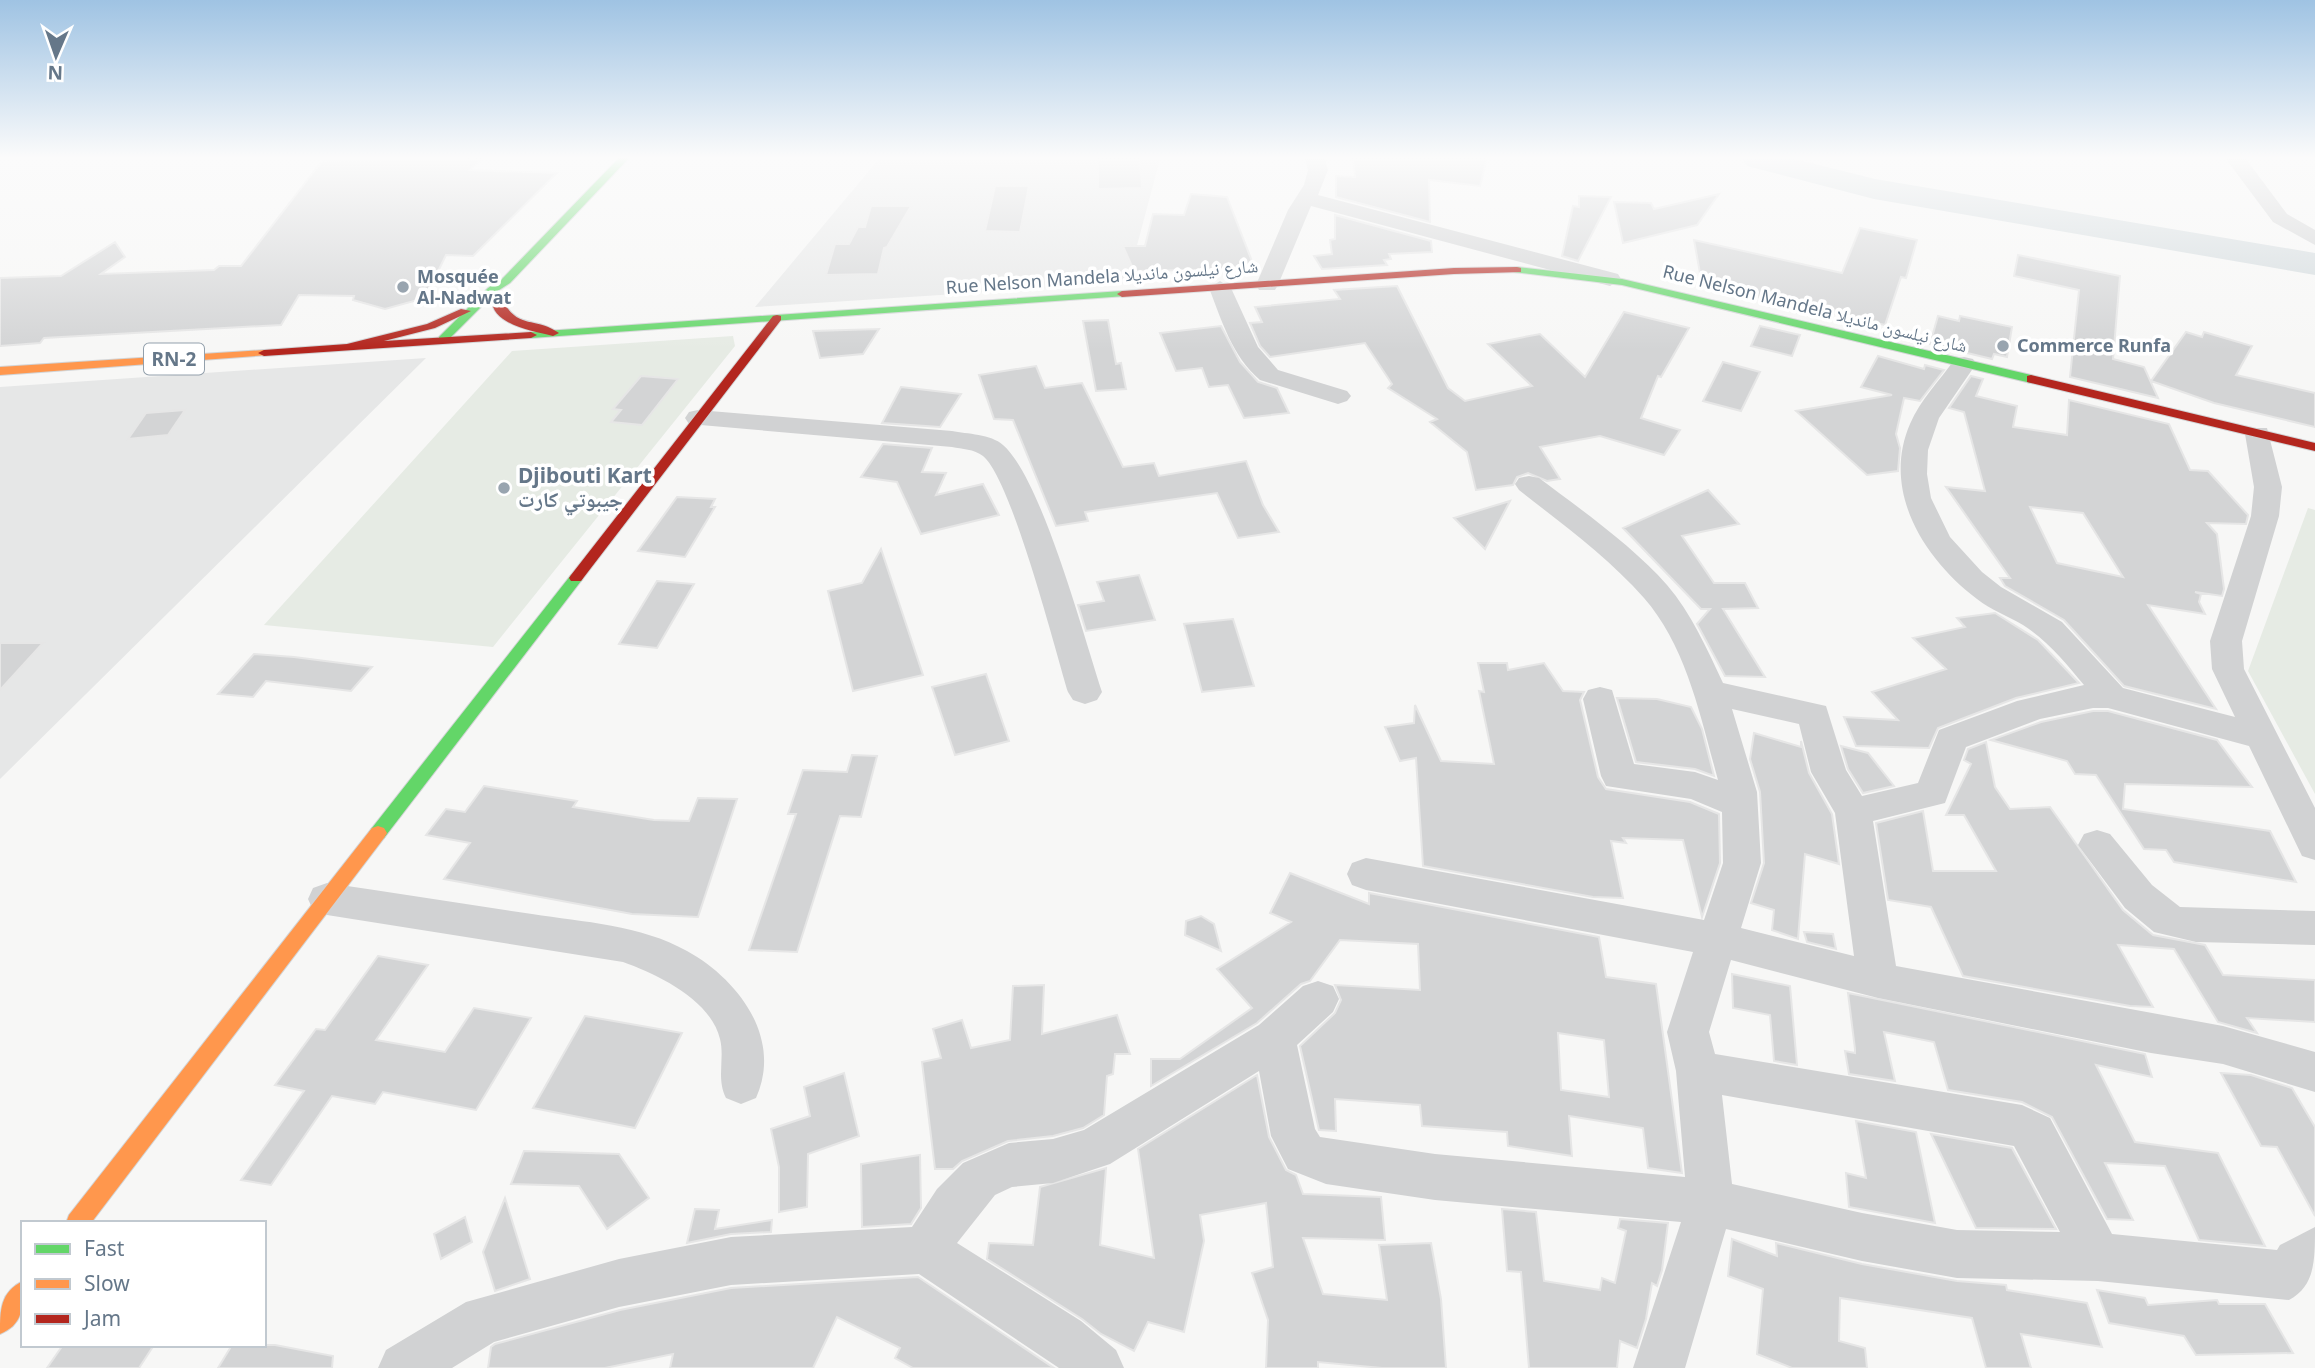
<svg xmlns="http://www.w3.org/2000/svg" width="2315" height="1368" viewBox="0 0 2315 1368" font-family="'Noto Sans','Noto Naskh Arabic',sans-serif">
  <rect width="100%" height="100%" fill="#f7f7f6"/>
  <path fill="#e6e7e7" d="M879,159H1160L1127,283L755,307Z
    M426,358L0,779V387Z"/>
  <path fill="#e6ebe4" d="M733,336L735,346L493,647L264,625L512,351Z
    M2308,508L2315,510V794L2248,671Z"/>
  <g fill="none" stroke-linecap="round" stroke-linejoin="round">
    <path fill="#d1d9dc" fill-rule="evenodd" d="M1742,159H1795L1875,179L2315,253V275L1874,199L1747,166Z"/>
  </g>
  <path fill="#d3d4d5" stroke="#e6e6e6" stroke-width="2" fill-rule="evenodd" d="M482,159L470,170L557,173L473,256L446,255L425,298L385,309L353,300L354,296L299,295L281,325L44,338L40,343L0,346V278L61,276L115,242L125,257L101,274L214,270L219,266H241L322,161Z
    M1098,159H1140L1142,188L1098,189Z
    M1353,159H1487L1480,186L1429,180L1430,222L1336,197V176L1355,177Z
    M995,186H1029L1020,232L985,231Z
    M1191,194L1227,197L1255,269L1134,271L1123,246H1145L1153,214L1184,215Z
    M1719,194L1697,225L1623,243L1614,202L1651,203L1654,209Z
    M1579,196L1611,197L1578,261L1562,256L1573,206L1579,207Z
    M871,206H911L887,247L884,248L878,274L826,275L835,244H849L858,227H865Z
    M1335,215L1431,241L1432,252L1389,254L1391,259L1384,260L1387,265L1322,269L1314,256L1332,254L1330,240L1335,239Z
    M1860,228L1917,240L1906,278L1901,277L1885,325L1811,308L1808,315L1768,306L1771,300L1730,291L1732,287L1702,284L1694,240L1842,273Z
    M2018,255L2120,276L2113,359L2144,367L2158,398L2070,377L2079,290L2014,276Z
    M1397,286L1448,388L1465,401L1532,386L1488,344L1540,334L1585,377L1624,312L1689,328L1661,377L1658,376L1641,418L1680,430L1664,455L1600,436L1540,447L1560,479L1547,481L1528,473L1517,477L1513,485L1476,490L1467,452L1430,422L1437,419L1388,388L1392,384L1365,343L1270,357L1260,346L1250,323L1262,322L1255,307L1340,299L1334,290Z
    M1938,316L1959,321L1960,316L2012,327L2007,357L1994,354L1992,359L1930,344Z
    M1108,320L1116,364L1121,363L1126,389L1096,391L1083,321Z
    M1221,326L1240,362L1258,382L1277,388L1289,413L1244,418L1228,385L1209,387L1202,368L1176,371L1160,333Z
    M1760,326L1800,335L1792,356L1751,346Z
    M879,329L863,354L820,358L813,331Z
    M2186,332L2202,337L2204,332L2252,346L2236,375L2315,393V427L2214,403L2151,381Z
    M1878,356L1924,369L1925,365L1944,370L1920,401L1904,398L1896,434L1900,448L1898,471L1867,475L1796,411L1892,395L1861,387Z
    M1723,362L1760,372L1741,411L1703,401Z
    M1036,366L1045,388L1082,383L1123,467L1154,463L1159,476L1246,461L1263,505L1279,532L1238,538L1217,493L1085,512L1088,521L1056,526L1013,420L994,419L979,375Z
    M641,376L678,379L642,425L611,422L621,410L613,409Z
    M1971,376L1983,379L1976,396L2017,406L2013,427L2067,435L2069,400L2169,424L2190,470L2208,471L2248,515L2246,524L2207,523L2217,534L2224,589L2222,596L2195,592L2201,594L2199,602L2205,614L2148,605L2216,709L2124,686L2064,620L2005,586L2000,578H2010L1946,487L1985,491L1964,412L1949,408ZM2030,507L2083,513L2123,577L2057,563Z
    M901,387L961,394L940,427L882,423Z
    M185,410L168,435L128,439L146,413Z
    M883,444L932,448L922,472L946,473L936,495L983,484L999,515L921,534L897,482L861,477Z
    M1708,490L1739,524L1682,536L1714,583H1745L1758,608L1723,609L1765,677L1725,676L1697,624L1710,609H1701L1623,528Z
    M677,497L715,499L711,507H715L685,557L638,551Z
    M1510,501L1485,549L1454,518Z
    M881,549L923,675L853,691L828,591L862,583Z
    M1139,575L1155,620L1086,631L1078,605L1104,601L1097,582Z
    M657,581L694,584L657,648L619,644Z
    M1995,613L2038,640L2079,683L2016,698L1938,728L1929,748L1856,746L1844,717L1898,720L1872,692L1946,669L1913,638L1965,627L1957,618Z
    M1233,619L1254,686L1202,692L1184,624Z
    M0,643H43L0,690Z
    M254,654L294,657L372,667L351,691L266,681L253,697L218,694Z
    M1478,663H1507L1508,670L1544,663L1563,691L1584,692L1580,700L1598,777L1606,789L1690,802L1719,814L1720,863L1702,917L1683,840L1623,838L1626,843L1611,841L1623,898L1593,897L1423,866L1416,758L1400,761L1385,727L1414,723L1415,705L1441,761L1494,764L1479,691L1484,692Z
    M986,674L1009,741L955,755L932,687Z
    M1617,698L1657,699L1691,707L1702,729L1714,776L1695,769L1636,762Z
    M2093,711H2108L2217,740L2252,787L2125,784L2123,809L2270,831L2296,882L2174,862L2166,850L2144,849L2096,775L2075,774L2067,761L1991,740L2041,722Z
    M1754,733L1801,747V741L1809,773L1832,814L1839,864L1805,854L1798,939L1772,930L1774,910L1751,903L1764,863L1760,792L1750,759Z
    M1986,742L1995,787L2010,809L2050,807L2123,910L2153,935L2205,945L2223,975L2315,980V1022L2247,1018L2257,1033L2218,1022L2174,949L2118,945L2153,1007L2130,1006L1963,976L1931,907L1888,900L1876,823L1923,811L1933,871H1996L1964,815H1946L1971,764L1964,760L1968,749Z
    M1841,746L1868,753L1894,786L1863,793L1848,769Z
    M852,755L877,756L861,817L840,816L797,952L749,950L796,814H788L803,770L847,772Z
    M484,786L577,801L573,807L654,820L689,821L698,798L737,799L698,917L632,914L444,879L470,843L426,835L446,809L465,812Z
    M1290,873L1369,904V893L1599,937L1606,977L1656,984L1682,1173L1648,1168L1643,1128L1569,1116L1572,1156L1508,1146L1507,1132L1422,1126L1420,1105L1335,1099L1336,1131L1319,1130L1300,1046L1335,1013L1341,1000L1335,985L1420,990L1418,944L1340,940L1310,981L1301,984L1257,1023L1151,1086V1059H1180L1252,1008L1217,969L1291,922L1270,913ZM1558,1033L1604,1040L1609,1097L1561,1090Z
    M1201,916L1214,924L1221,951L1185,935L1186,921Z
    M1804,932L1833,934L1836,949L1807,942Z
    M378,956L428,965L376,1040L445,1052L474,1008L531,1018L476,1110L383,1092L375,1104L332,1096L271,1185L241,1180L304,1091L275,1085L316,1029L325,1030Z
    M1732,974L1790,986L1797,1065L1774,1061L1770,1015L1733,1008Z
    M1044,985L1042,1034L1117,1015L1130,1054H1115L1113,1074L1107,1076L1104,1115L1083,1128L1053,1136L1008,1141L962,1161L953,1169H935L922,1062L941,1058L933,1029L962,1020L971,1048L1010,1040L1013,986Z
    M1848,993L2145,1054L2152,1077L2096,1065L2135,1142L2218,1153L2265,1246L2199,1240L2165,1166L2105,1163L2133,1220L2107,1219L2052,1117L2022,1102L1948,1090L1934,1042L1884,1032L1895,1081L1849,1074L1845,1051L1855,1053V1049Z
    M585,1016L682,1033L635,1128L533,1108Z
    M844,1073L859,1136L808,1154L807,1207L779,1212V1167L771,1129L810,1116L804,1087Z
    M2221,1073L2251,1075L2292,1088L2315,1127V1216L2277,1147L2261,1146Z
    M1257,1075L1269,1137L1286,1170L1296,1175L1303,1194L1381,1197L1385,1240L1303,1238L1323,1294L1387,1300L1379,1245L1431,1243L1441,1299L1446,1368H1382L1318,1362V1368H1266L1268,1320L1252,1273L1273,1267L1266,1203L1200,1215L1204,1241L1184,1332L1148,1322L1134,1351L1101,1334L1082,1319L987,1259L989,1243L1033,1245L1040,1187L1106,1168L1100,1245L1154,1258L1138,1149Z
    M1856,1121L1916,1132L1935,1223L1849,1207L1846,1173L1866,1178Z
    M1931,1134L2012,1148L2056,1229L1976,1228Z
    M524,1151L619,1154L649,1198L607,1229L579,1186L511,1184Z
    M920,1155L921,1208L911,1224L862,1227L861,1164Z
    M505,1198L530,1279L495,1291L483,1252Z
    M695,1209L719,1210L715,1229L772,1220L771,1232L731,1234L687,1243Z
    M1502,1209L1536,1212L1544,1281L1600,1290L1602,1278L1615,1283L1626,1231L1618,1228L1620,1219L1668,1223L1662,1270L1657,1286L1652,1283L1646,1319L1637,1348L1620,1341L1617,1368H1529L1521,1272L1507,1271Z
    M465,1217L472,1242L441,1259L434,1234Z
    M1732,1239L1777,1256L1776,1243L1862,1264L1957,1281L2006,1285L2007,1290L2087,1303L2102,1347L2021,1334L2031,1368H1986L1972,1318L1840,1298L1839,1341L1865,1348L1867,1368H1792L1757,1354L1763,1289L1728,1276Z
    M918,1277L1054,1368H913L895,1358L900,1348L837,1317L813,1368H670L673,1354L605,1368H488L491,1347L495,1344L620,1310L731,1288Z
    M2097,1290L2145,1298L2148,1305L2217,1300L2219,1304H2265L2293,1353L2196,1355L2184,1336L2109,1323Z
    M63,1345H154L139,1368H47Z
    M232,1345H275L333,1356L332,1368H218Z"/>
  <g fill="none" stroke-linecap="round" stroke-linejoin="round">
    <defs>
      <path id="fast" d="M618,159H628L510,283L496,292L447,341H439V337L488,288L502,279Z
        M1517,267L1622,279L2031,375L2037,379L2031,383L1622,285L1513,272V268Z
        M1122,291L1127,294L1126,296L531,338L525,335L531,332Z
        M576,573L583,578L581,581L384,838L378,840L372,838L369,833L372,828L571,575Z"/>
      <path id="slow" d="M264,350L270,353L268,355L0,375V367Z
        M378,826L384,828L387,833L384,838L91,1223H66L69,1215L372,828Z
        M23,1281C23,1304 25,1324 0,1334C0,1311 0,1292 23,1281Z"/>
      <path id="jam" d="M1517,267L1521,268V272L1454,274L1122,297L1117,294L1122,291L1454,268Z
        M492,296H500C518,332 534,315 559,333L553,336C532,331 488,324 492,296Z
        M461,309L471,311L435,328L384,341L531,332L537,335L531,338L264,356L258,353L264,350L347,344L427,324Z
        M777,315L781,316V320L581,581H571L569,578L571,575L773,316Z
        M2031,375L2315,443V451L2027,382V376Z"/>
    </defs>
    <use href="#fast" stroke="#d2d4d6" stroke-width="2"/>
    <use href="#slow" stroke="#d2d4d6" stroke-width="2"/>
    <use href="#jam" stroke="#d2d4d6" stroke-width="2"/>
    <path fill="#d1d2d3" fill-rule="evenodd" d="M1305,159H1325L1328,170L1318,195L1618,274L1621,279L1610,286L1311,206L1278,285L1275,290H1259L1256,285L1288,210L1304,185L1308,170Z
      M2226,159H2246L2287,214L2315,230V245L2273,222Z
      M1220,281L1231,288L1258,347L1278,370L1347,391L1351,396L1347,401L1338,404L1260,380C1232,356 1222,321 1209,288Z
      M1964,357L1973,359L1976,364L1939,418L1928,450L1927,474L1931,498L1950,537L1982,572L2001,587L2062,622L2123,688L2235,717L2212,669L2210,641L2251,516L2254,487L2245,434L2249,428H2267L2282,487L2279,516L2242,641L2244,669L2315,808V860L2302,856L2249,746L2108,708H2093L2040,719L1966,747L1945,803L1873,821L1896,966L2223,1026L2315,1052V1092L2223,1064L2151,1053L1878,998L1731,960L1709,1032L1715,1054L2022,1105L2050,1118L2112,1234L2277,1250L2280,1245L2315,1227C2315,1261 2315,1286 2289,1300L2098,1281L1957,1278L1862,1261L1726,1229L1685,1368H1633L1681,1222L1435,1200L1326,1184L1288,1169L1271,1136L1259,1071L1110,1164L1053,1183L1012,1187L995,1195L957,1243L1081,1321L1116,1350L1124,1368H1059L919,1274L731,1285L619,1307L494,1342L452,1368H378L386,1350L466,1302L619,1259L731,1237L912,1227L937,1189L963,1163L1009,1143L1053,1139L1084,1130L1259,1025L1303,986L1318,981L1333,986L1339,999L1333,1012L1297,1045L1315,1129L1320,1137L1435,1154L1685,1177L1676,1071L1667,1032L1693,952L1366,890L1352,885L1347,874L1352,863L1366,858L1704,920L1723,863L1722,812L1691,799L1606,786L1601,776L1583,699L1588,690L1600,687L1612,690L1634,764L1695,772L1718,780C1701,719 1687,647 1644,598C1608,557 1562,524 1519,490L1515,484L1519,478L1529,476L1539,478C1579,508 1634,547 1667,585C1691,613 1707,649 1723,683L1826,706L1846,770L1862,796L1918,783L1939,730L2017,701L2084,685C2066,663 2047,640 2023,625C2008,616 1991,610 1977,599C1924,559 1881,491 1910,424C1920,400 1940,380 1955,359ZM1732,709L1799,724L1811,772L1835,813L1854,956L1741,928L1761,863L1757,792ZM1722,1095L2014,1146L2060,1232L1957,1230L1862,1213L1732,1184Z
      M698,410L952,431C967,434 991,434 1003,445C1042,479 1084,638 1102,692L1097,700L1085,704L1073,700L1068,692C1055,649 1011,478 983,456C974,449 962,449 952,447L689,424L685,418L689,412Z
      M2097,830L2110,834L2152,885L2180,907L2315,911V945L2196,942L2154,932L2125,908L2078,845L2084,834Z
      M327,883C395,893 464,904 532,914C583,922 641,925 687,951C738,979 783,1038 756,1098L741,1104L726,1098C716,1078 725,1059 720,1039C711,1000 657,974 623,962L327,915L313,910L308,899L313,888Z"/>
    <use href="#fast" fill="#63d668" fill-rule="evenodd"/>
    <use href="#slow" fill="#ff974d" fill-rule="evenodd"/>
    <use href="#jam" fill="#b3261e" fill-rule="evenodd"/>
  </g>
  <linearGradient id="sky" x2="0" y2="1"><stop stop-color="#9fc3e3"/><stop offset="0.45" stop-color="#fbfbfb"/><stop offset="1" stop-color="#fbfbfb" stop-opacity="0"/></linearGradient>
  <rect width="2315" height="350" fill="url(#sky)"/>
  <g fill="#98a4af" stroke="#fff" stroke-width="2.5">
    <circle cx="403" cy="287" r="7"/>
    <circle cx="2003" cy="346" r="7"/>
    <circle cx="504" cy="488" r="7"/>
  </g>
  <g text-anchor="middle" stroke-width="7" stroke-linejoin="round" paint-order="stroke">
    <g font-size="18" font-weight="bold" fill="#657789" stroke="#fff" text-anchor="start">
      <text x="417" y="283">Mosquée<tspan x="417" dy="21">Al-Nadwat</tspan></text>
      <text x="2017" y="352">Commerce Runfa</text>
    </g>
    <g font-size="18" fill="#657789" stroke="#fff">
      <text transform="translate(1102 277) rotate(-4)" y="6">Rue Nelson Mandela شارع نيلسون مانديلا</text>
      <text transform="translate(1815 309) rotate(14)" y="6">Rue Nelson Mandela شارع نيلسون مانديلا</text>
    </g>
    <rect fill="#fff" stroke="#93a0ac" stroke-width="2" x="144" y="343.5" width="60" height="31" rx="5"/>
    <g font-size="19" font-weight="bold" fill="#657789">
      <text x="174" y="366">RN-2</text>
    </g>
    <g font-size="21" font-weight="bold" fill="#657789" stroke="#fff" text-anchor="start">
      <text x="518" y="483">Djibouti Kart<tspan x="518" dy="24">جيبوتي كارت</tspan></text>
    </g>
  </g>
  <rect x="21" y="1221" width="245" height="126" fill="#ffffff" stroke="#c1c9d0" stroke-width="2"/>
  <rect x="35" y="1244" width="35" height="10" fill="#63d668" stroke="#c1c9d0" stroke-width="2"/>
  <text x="84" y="1256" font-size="21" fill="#657789">Fast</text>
  <rect x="35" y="1279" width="35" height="10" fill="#ff974d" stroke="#c1c9d0" stroke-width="2"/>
  <text x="84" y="1291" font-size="21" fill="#657789">Slow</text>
  <rect x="35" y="1314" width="35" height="10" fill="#b3261e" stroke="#c1c9d0" stroke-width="2"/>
  <text x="84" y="1326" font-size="21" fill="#657789">Jam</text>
  <g transform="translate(56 56) rotate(182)" stroke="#ffffff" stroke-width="5" paint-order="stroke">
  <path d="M0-5L12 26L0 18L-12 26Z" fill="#657789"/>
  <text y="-10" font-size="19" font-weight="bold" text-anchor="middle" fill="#657789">N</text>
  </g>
</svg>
